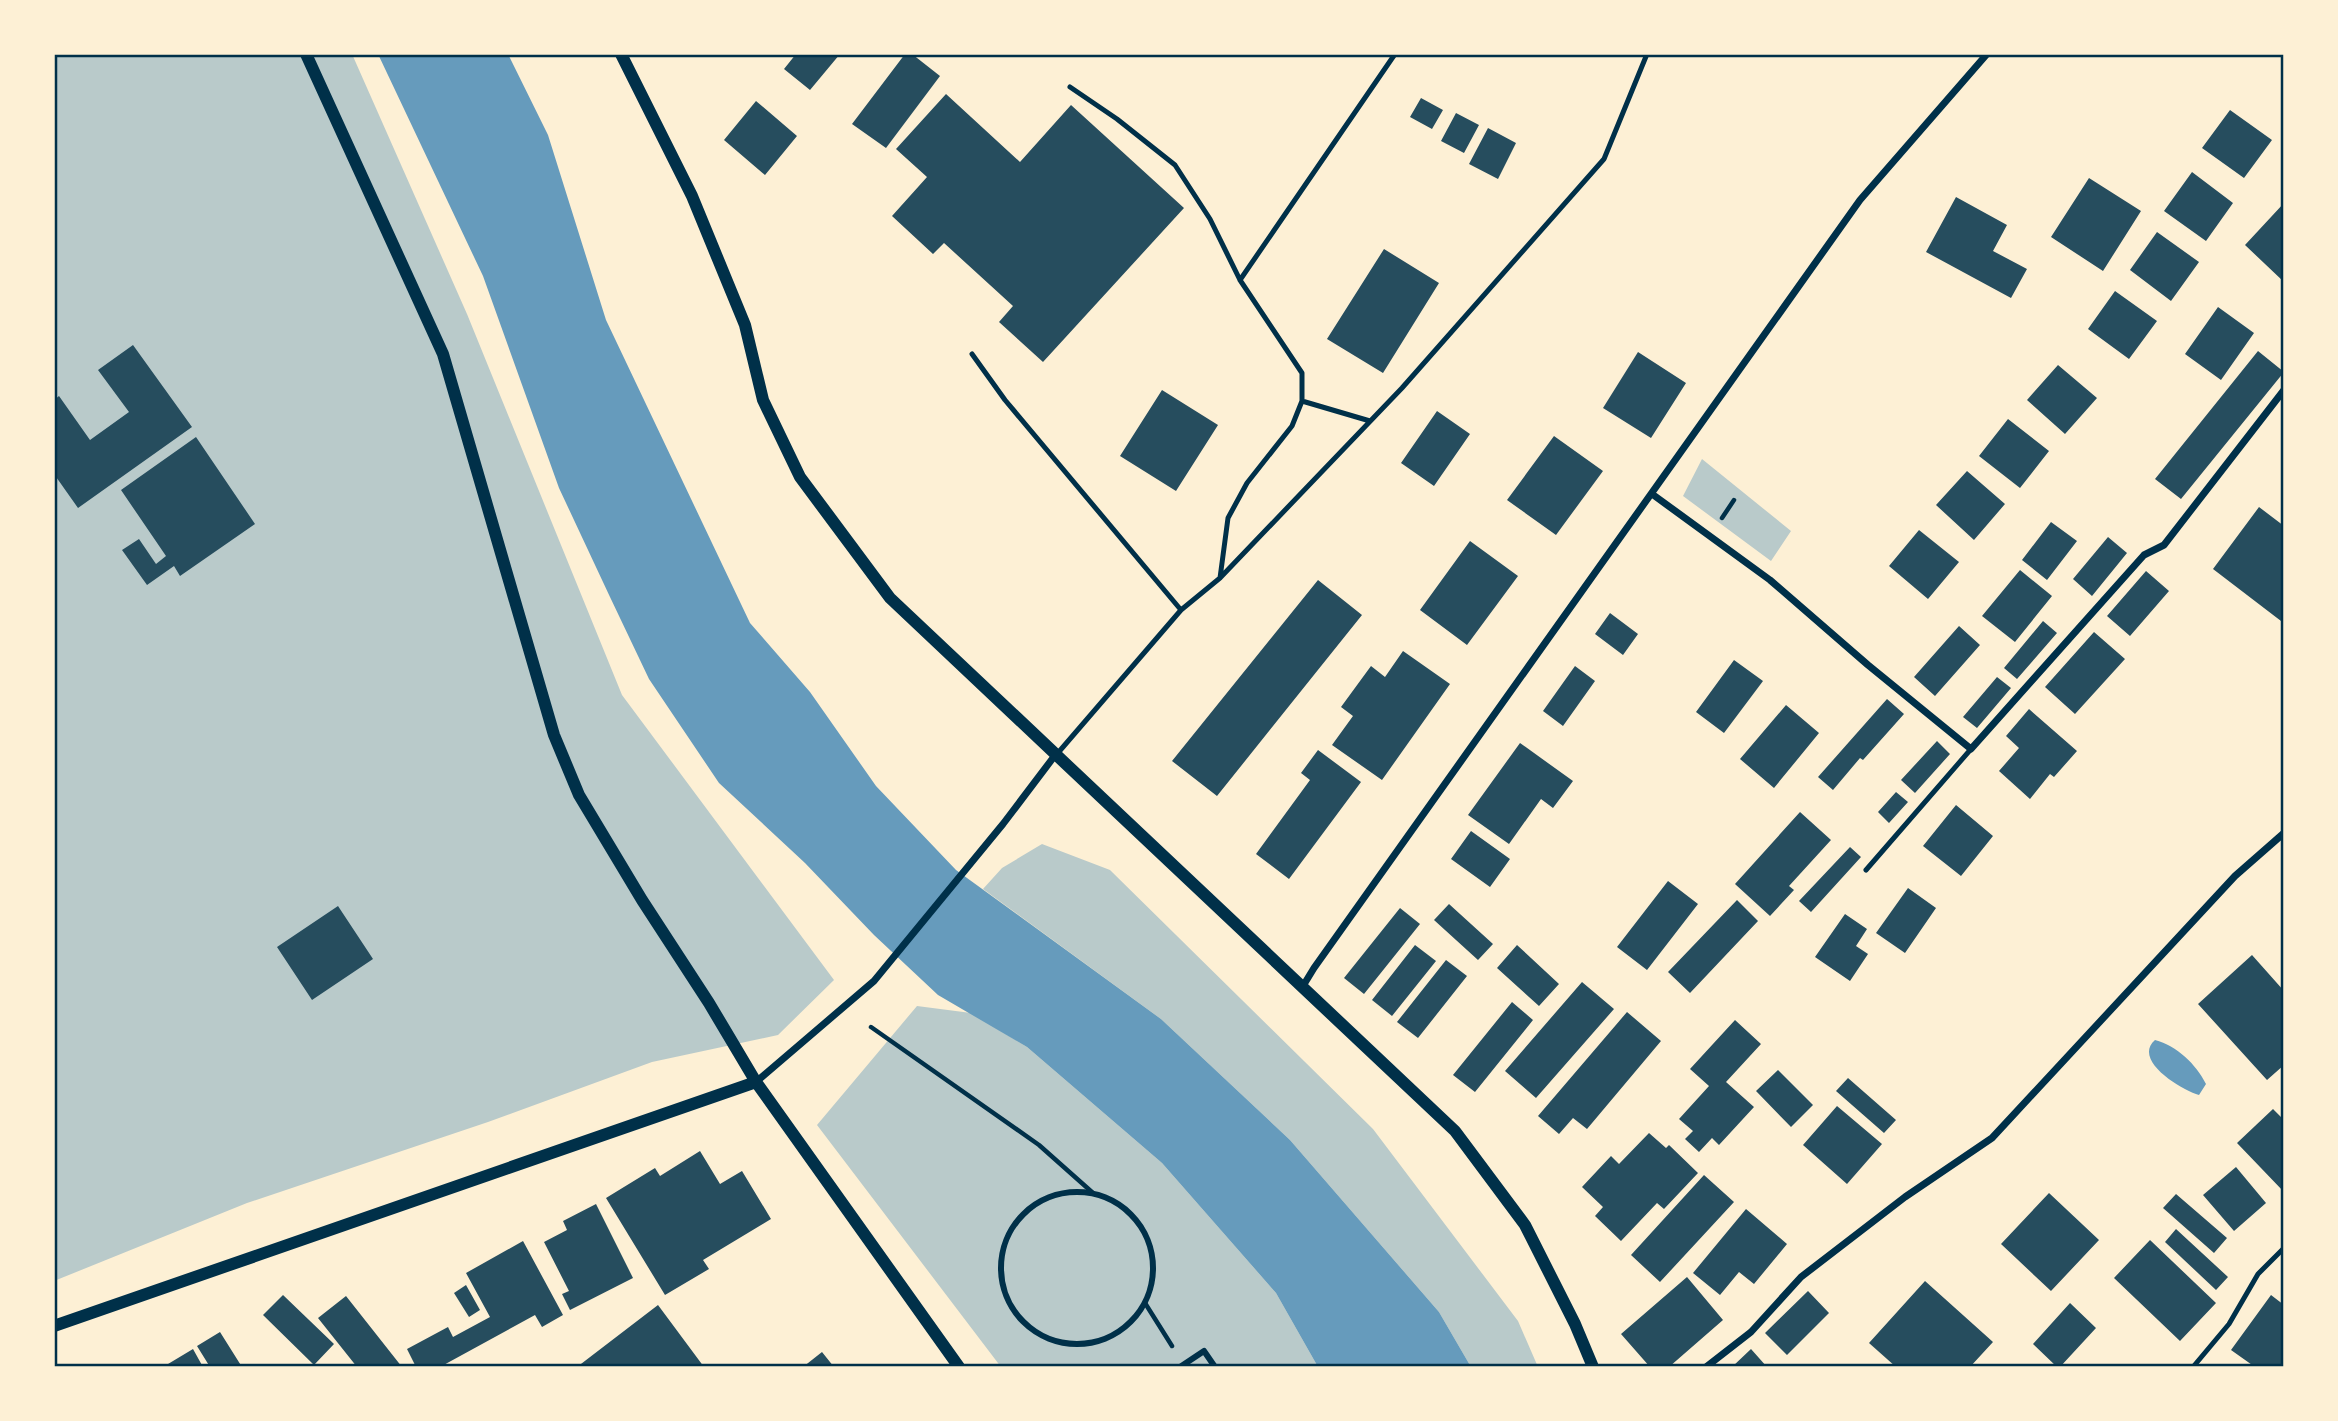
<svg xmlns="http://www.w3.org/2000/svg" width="2338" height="1421" viewBox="0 0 2338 1421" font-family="Georgia,serif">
  <rect width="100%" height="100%" fill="#fdf0d5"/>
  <path fill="#b9caca" d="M54,54H352L467,314L622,695L834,980L778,1035L652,1062L488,1122L247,1203L54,1281Z
    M1702,459L1791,531L1771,561L1683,496Z
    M1042,844L1110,870L1373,1129L1518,1321L1538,1367H1471L1439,1312L1290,1140L1161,1019L983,889L1002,868Z
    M917,1006L971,1013L1027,1047L1162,1163L1276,1293L1318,1367H1001L817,1125Z"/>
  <path fill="#669bbc" d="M378,54H508L548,135L606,320L750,623L810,692L876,786L956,870L1161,1019L1290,1140L1439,1312L1471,1367H1318L1276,1293L1162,1163L1027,1047L938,995L874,935L805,863L719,783L649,679L610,597L559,488L483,276Z
    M2155,1040C2177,1046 2196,1064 2206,1084L2199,1095C2181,1090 2132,1060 2155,1040Z"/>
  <path fill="#264d5e" d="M796,54H840L810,90L784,69Z
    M905,54H912L940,76L886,148L852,124Z
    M946,94L1020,162L1071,105L1184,208L1043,362L999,322L1013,306L944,243L933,254L892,216L927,177L896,149Z
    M1421,98L1443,110L1432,129L1410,117Z
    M756,101L797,136L765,175L724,140Z
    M2230,110L2272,140L2244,178L2202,148Z
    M1456,113L1479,125L1464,153L1441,141Z
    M1488,128L1516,143L1498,179L1469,164Z
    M2192,172L2233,203L2206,241L2164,211Z
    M2089,178L2141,211L2103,271L2051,237Z
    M1956,197L2007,225L1993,251L2027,269L2011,298L1926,252Z
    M2284,203V282L2245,245Z
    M2157,232L2199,262L2171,301L2130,270Z
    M1384,249L1439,283L1383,373L1327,339Z
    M2115,291L2157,321L2129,359L2088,329Z
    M2218,307L2254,333L2221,380L2185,354Z
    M133,345L192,427L78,508L54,474V400L59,396L90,440L129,412L98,370Z
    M2258,351L2284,372L2181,499L2155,479Z
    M1638,352L1686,383L1651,438L1603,408Z
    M2058,365L2097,398L2065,434L2027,400Z
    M1162,390L1218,425L1176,491L1120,456Z
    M1437,411L1470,434L1434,486L1401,463Z
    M2008,419L2049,451L2020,488L1979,456Z
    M1554,436L1603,471L1556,535L1507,500Z
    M196,437L255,524L180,576L174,566L147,585L122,550L139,539L156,564L166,556L121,490Z
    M1967,471L2005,504L1974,540L1936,505Z
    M2259,507L2284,526V618L2281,621L2213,569Z
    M2051,522L2077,541L2047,580L2022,560Z
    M1919,530L1959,562L1928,599L1889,566Z
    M2108,537L2127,553L2092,596L2073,579Z
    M1470,541L1518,576L1467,645L1420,610Z
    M2020,570L2052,596L2015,642L1982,616Z
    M2146,571L2169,591L2130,636L2107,616Z
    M1318,580L1362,615L1217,796L1172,761Z
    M1610,613L1638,634L1623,655L1595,634Z
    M2043,621L2057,633L2017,679L2004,668Z
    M1959,626L1980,645L1935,696L1914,677Z
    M2094,632L2125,659L2075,714L2045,687Z
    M1403,651L1450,684L1382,780L1332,745L1353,716L1341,707L1371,666L1385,677Z
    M1734,660L1763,681L1724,733L1696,712Z
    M1575,666L1595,681L1563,726L1543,711Z
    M1997,677L2011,688L1977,728L1963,717Z
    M1887,699L1904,714L1863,760L1860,758L1833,790L1818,777Z
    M1786,705L1819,733L1774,788L1740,759Z
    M2029,709L2077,751L2054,777L2050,774L2030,799L1999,771L2019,748L2006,736Z
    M1937,741L1950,754L1915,793L1901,780Z
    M1520,743L1573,781L1553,808L1541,799L1509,844L1468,815Z
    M1318,750L1361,782L1289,879L1256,854L1310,780L1301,773Z
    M1896,792L1908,802L1889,823L1878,812Z
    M1956,805L1993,836L1961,876L1923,846Z
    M1800,812L1831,840L1789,886L1794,890L1770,916L1735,884Z
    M1471,831L1510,859L1490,887L1451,859Z
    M1850,847L1861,857L1811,912L1799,901Z
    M1668,881L1698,904L1647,970L1617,947Z
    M1908,888L1936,908L1905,953L1876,933Z
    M1737,900L1758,921L1690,993L1668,972Z
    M1449,904L1493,944L1478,960L1434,920Z
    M338,906L373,959L312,1000L277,947Z
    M1400,908L1420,924L1364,994L1344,978Z
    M1845,914L1867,929L1856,946L1868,954L1850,981L1815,957Z
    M1415,945L1436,961L1392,1016L1372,1000Z
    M1517,945L1559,984L1539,1006L1497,968Z
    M2252,955L2284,991V1065L2267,1080L2198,1004Z
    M1446,960L1467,976L1418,1038L1397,1022Z
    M1582,982L1614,1009L1536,1098L1505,1071Z
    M1512,1002L1533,1020L1475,1092L1453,1075Z
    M1627,1012L1661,1041L1587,1129L1573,1118L1559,1134L1538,1116Z
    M1735,1020L1761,1044L1726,1082L1754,1107L1719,1145L1712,1138L1699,1152L1685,1139L1693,1131L1679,1119L1709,1086L1690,1069Z
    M1778,1070L1813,1105L1791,1127L1756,1091Z
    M1848,1078L1896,1120L1884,1133L1836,1091Z
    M1837,1106L1882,1144L1847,1184L1803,1145Z
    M2273,1109L2284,1120V1192L2237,1143Z
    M1649,1133L1666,1148L1669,1145L1698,1173L1664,1209L1657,1203L1621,1241L1595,1216L1603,1207L1582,1187L1611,1156L1619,1164Z
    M700,1151L720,1184L742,1171L771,1219L703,1260L709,1269L665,1295L606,1198L655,1168L660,1176Z
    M2236,1167L2266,1203L2234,1231L2203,1195Z
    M1704,1175L1734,1202L1660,1282L1631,1255Z
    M2049,1193L2099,1240L2051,1291L2001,1244Z
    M2176,1194L2227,1238L2214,1253L2163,1208Z
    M596,1204L633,1278L570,1310L562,1294L569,1291L544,1242L567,1230L563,1221Z
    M1746,1209L1787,1244L1754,1284L1739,1272L1720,1295L1693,1273Z
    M2176,1229L2228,1277L2216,1290L2165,1242Z
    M2150,1240L2216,1303L2180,1341L2114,1278Z
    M523,1241L563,1315L542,1327L535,1315L440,1367H416L407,1349L448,1327L453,1337L490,1317L466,1273Z
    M1687,1277L1723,1320L1669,1367H1650L1621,1334Z
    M1925,1281L1993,1342L1970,1367H1896L1869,1343Z
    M466,1285L480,1310L469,1317L454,1293Z
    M1808,1291L1829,1313L1787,1355L1765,1333Z
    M283,1295L334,1344L314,1365L263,1315Z
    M2271,1295L2284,1305V1367H2255L2231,1350Z
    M346,1296L402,1367H357L318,1318Z
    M2070,1303L2096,1328L2060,1367H2057L2033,1344Z
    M658,1305L704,1367H577Z
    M220,1332L242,1367H210L197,1346Z
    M193,1349L203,1367H163Z
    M1751,1349L1767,1367H1732Z
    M822,1352L834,1367H803Z"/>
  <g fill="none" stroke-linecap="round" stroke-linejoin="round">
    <path stroke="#003049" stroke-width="4.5" d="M1722,518L1734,500
      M871,1027L1039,1145L1093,1193
      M1145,1303L1172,1346"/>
    <path stroke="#003049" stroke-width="5" d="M1070,87L1117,119L1175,165L1210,219L1240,280L1302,373V401L1292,426L1247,483L1228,518L1220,578
      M1240,280L1395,54
      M972,354L1005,400L1181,610
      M1302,401L1370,421
      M1057,754L1181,610L1220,578L1402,388L1604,159L1647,54
      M1866,870L1971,749
      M2193,1367L2229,1324L2258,1274L2284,1248"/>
    <path stroke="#003049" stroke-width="6" d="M1001 1268a76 76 0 1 1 152 0a76 76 0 1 1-152 0Z
      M1180,1367L1204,1351L1215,1367"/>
    <path stroke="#003049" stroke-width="7" d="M1652,494L1770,580L1868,665L1971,749L2144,555L2164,545L2284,390
      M1303,986L1314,968L1860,200L1987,54
      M756,1082L874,981L1003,824L1056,754
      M1706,1367L1751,1332L1801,1277L1905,1197L1992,1138L2235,876L2284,833"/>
    <path stroke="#003049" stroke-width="12" d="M306,54L443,354L554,735L579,795L642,900L709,1003L756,1082L959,1367
      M621,54L692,196L745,325L763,400L800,477L890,598L1455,1131L1525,1225L1575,1324L1593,1367
      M54,1326L756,1082"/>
  </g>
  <rect width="2338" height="1421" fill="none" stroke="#fdf0d5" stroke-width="112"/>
  <rect x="56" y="56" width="2226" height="1309" fill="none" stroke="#003049" stroke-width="2.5"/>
</svg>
